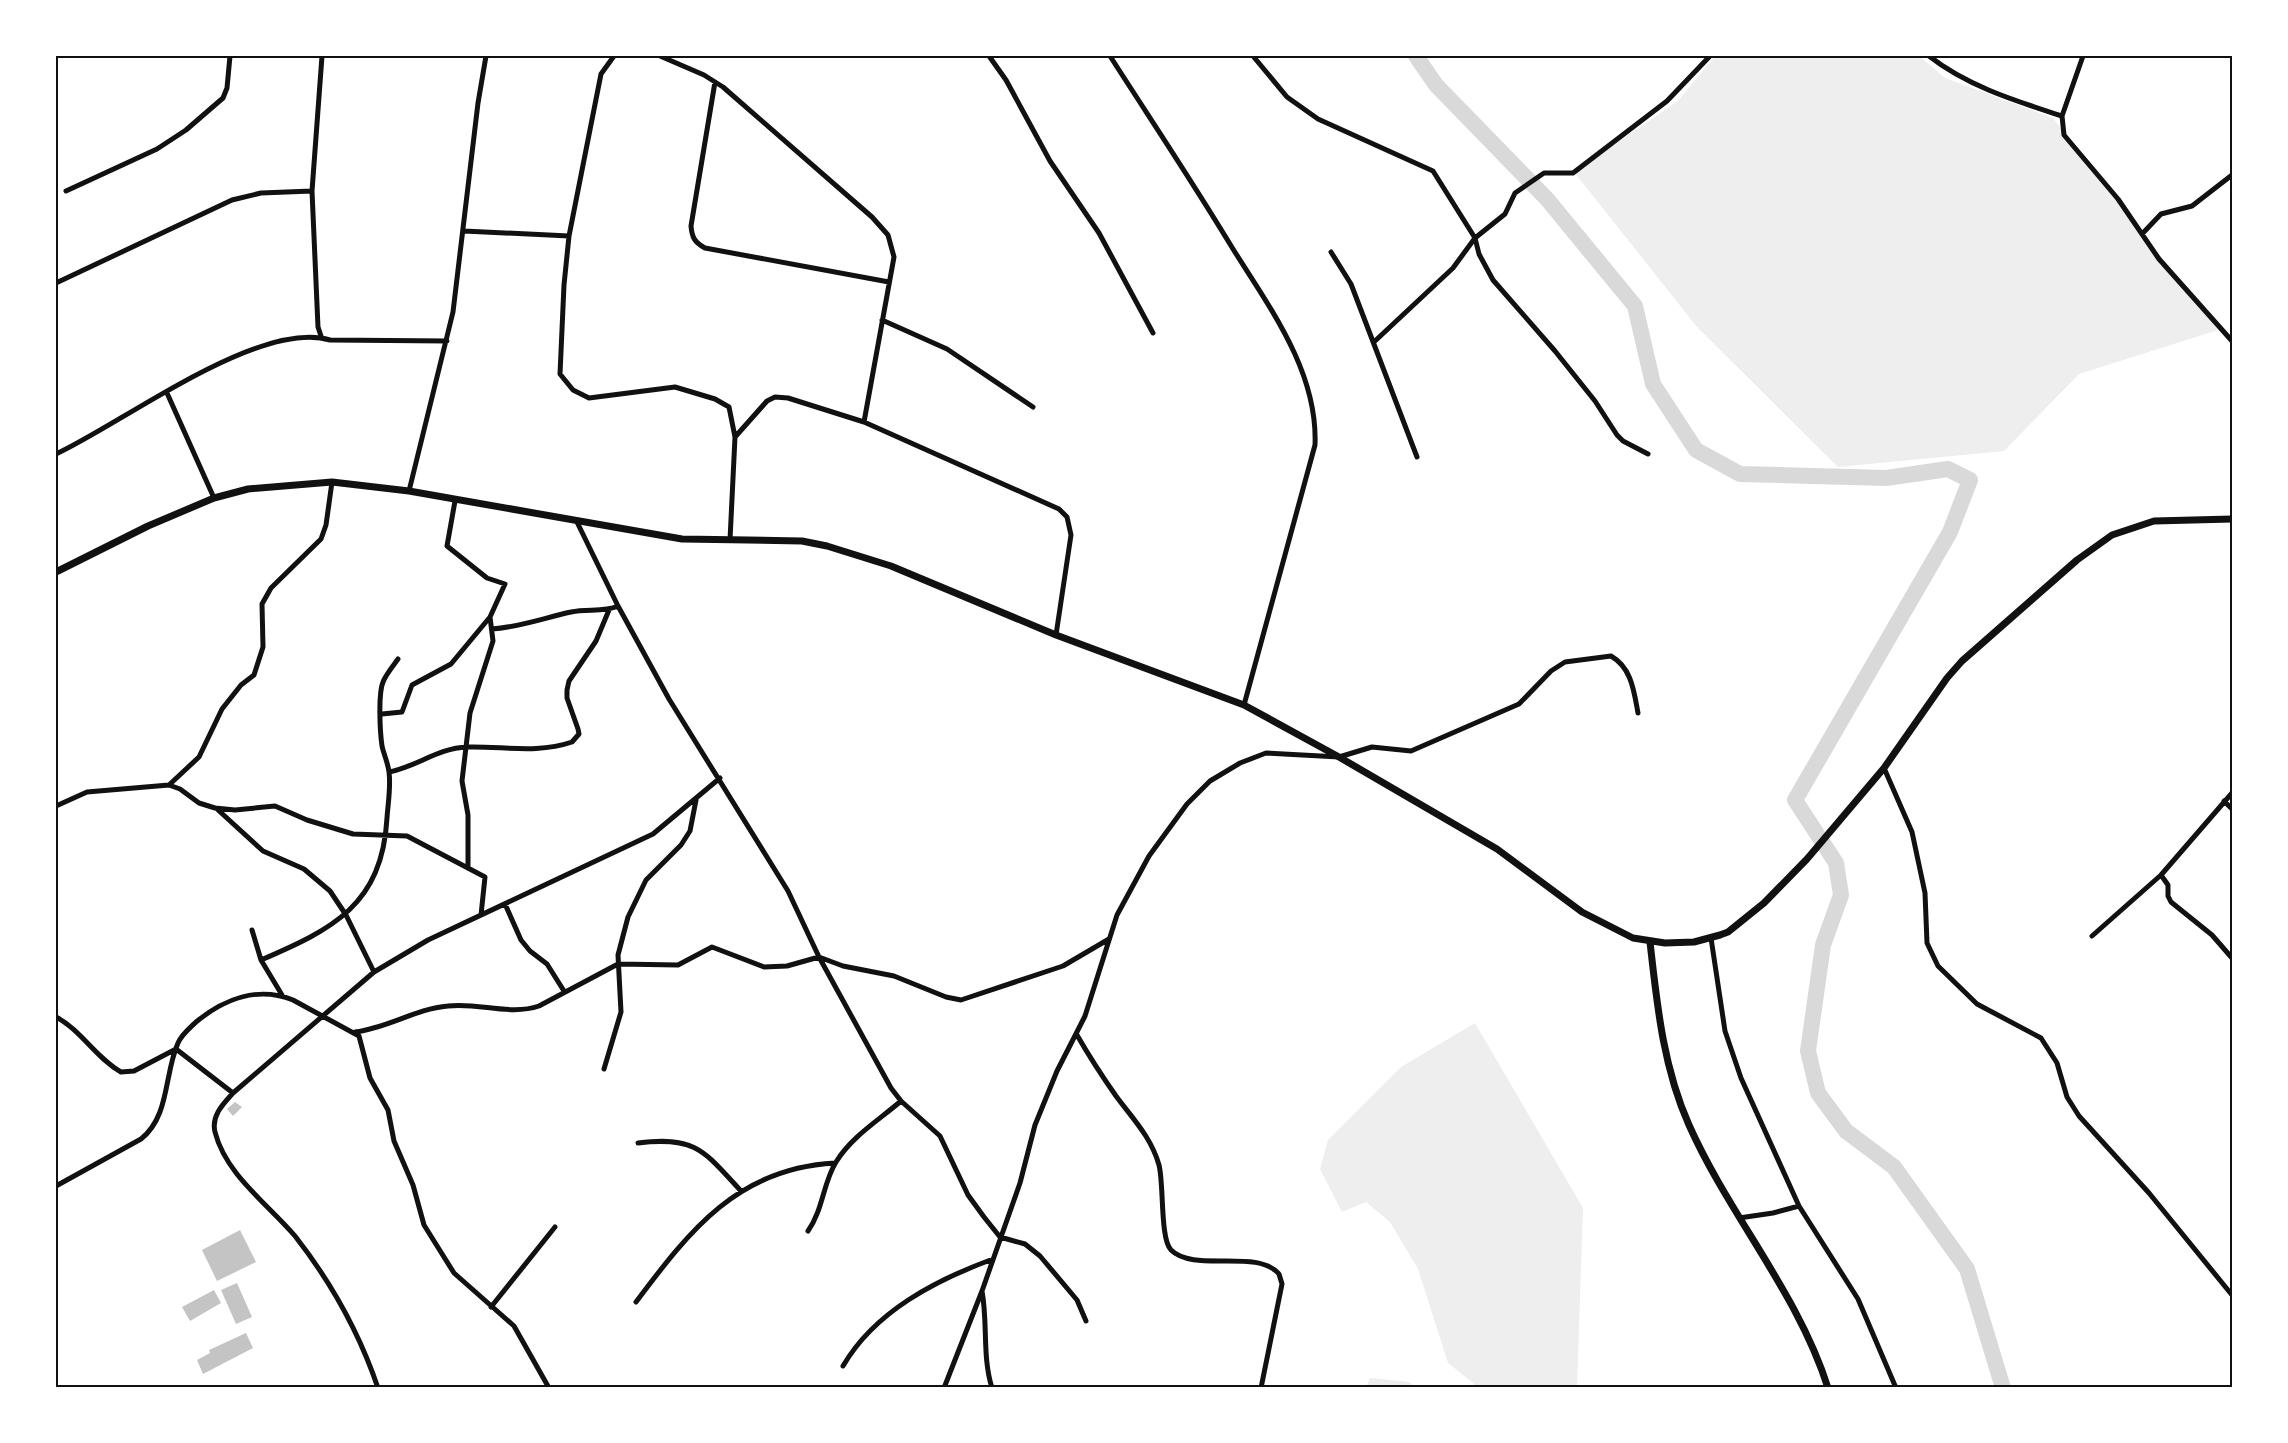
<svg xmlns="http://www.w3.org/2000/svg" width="2288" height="1443" viewBox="0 0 2288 1443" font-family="Quicksand,sans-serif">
  <rect width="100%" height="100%" fill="#fff"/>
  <path fill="#eee" d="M1715,56H1919L1945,78L2053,118L2218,330L2079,374L2004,451L1838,467L1697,327L1574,172L1678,101Z
    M1475,1023L1583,1208L1577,1387H1475L1473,1383L1448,1363L1418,1269L1390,1222L1366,1202L1342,1212L1320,1169L1328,1140L1401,1067Z
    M1370,1378L1410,1382L1413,1387H1366Z"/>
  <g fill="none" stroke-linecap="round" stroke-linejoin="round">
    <path stroke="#d9d9d9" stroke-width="16" d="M1416,56L1436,85L1547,199L1635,306L1653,384L1696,450L1740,474L1886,478L1948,469L1970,480L1950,532L1795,800L1836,863L1841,895L1823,945L1808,1051L1818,1093L1846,1131L1894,1167L1967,1269L2003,1388"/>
  </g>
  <path fill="#c4c4c4" d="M235,1102L242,1107L233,1116L227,1109Z
    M240,1230L256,1262L217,1281L202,1250Z
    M237,1283L252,1317L236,1324L221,1290Z
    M214,1290L221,1303L190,1321L182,1307Z
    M246,1333L253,1348L203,1374L197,1360L210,1353L209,1350Z"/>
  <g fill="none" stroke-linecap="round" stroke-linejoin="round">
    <path stroke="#111" stroke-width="5" d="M614,56L601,74L569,236L564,285L560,374L573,390L589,398L675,387L715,399L729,407L735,437L730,540
      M660,56L704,75L723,87L872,217L888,235L894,257L864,422
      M989,56L1006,80L1050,161L1099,233L1153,333
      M1110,56C1151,120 1194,184 1233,249C1270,308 1318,372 1315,445L1244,705
      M1253,56L1287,97L1318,119L1433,171L1475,238L1479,254L1493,280L1555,351L1595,401L1617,435L1623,441L1648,454
      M1929,56C1967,86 2016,101 2062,116
      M2083,56L2062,116L2064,135L2118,199L2159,259L2232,341
      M715,82L691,226C692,237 694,242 705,248L889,282
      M66,191L157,149L186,130L223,98L227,88L230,56
      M464,231L569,236
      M2142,234L2161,214L2192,206L2232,175
      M1331,252L1351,284L1417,457
      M56,283L232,200L261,193L312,191
      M882,320L947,349L1033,407
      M321,336L318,327L312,191L322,56
      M1375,341L1453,268L1475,238L1505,214L1515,193L1544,173H1573L1667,101L1710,56
      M167,393L214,498
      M735,437L767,401L775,397L788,398L864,422L1059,509L1067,517L1071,535L1056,635
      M56,454C123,423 259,319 330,340L447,341
      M409,491L453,312L478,103L486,56
      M455,501L447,546L487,578L505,584L490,617L493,641L470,713L462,781L468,815V867
      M576,520L618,606L669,699L788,891L819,957L891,1088L901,1101L940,1136L968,1195L984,1217L1000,1237L1025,1244L1040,1256L1077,1300L1086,1321
      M492,629C520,627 544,618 571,612C587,608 603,613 618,606
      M382,714L402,712L412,685L451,664L490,617
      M1884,768L1912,832L1925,893L1927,943L1938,966L1977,1004L2041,1038L2057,1063L2067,1097L2079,1116L2149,1193L2232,1295
      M389,772C416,767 438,748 467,747C503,746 537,754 572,742L579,734L578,729L567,698V690L569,681L596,641L609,610
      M169,785L199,757L222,709L241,685L254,675L263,647L262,604L271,588L321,539L326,525L332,482
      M2224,801L2232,809
      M56,806L87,792L169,785L180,789L199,803L215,808L235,810L275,806L307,820L353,834L407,836L485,877L481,915
      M217,809L263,851L304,869L330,891L346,915L374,972
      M2161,875L2168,885V896L2171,902L2212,935L2232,958
      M505,904L521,940L530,951L547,964L564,991
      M252,930L261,960L282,995
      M2092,936L2161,875L2232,793
      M1711,938L1725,1031L1741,1078L1799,1206L1858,1299L1896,1388
      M261,960C333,929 382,905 387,818C388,803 391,787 389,772C388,763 384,755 382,746C380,732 378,694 383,682C386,674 393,666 398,659
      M56,1017C81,1030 96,1058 121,1072L134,1071L176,1049L233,1093
      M355,1032C388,1028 415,1009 448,1006C478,1002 510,1016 539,1006L618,964L678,965L712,947L764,967L787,966L819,957L843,966L894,976L946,997L961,1000L1063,966L1109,939
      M1077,1035C1089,1056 1102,1076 1116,1096C1133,1119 1151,1137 1159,1165C1164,1184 1160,1239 1171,1250C1194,1273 1257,1248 1279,1274L1282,1284L1261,1388
      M604,1069L621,1012L618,955L628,917L646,880L681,845L690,831L696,800
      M638,1143C696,1136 704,1151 741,1191
      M56,1186L141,1139C170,1116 164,1074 178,1043C182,1034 190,1028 196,1022C224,999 258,986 293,1000L359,1036L370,1078L388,1110L394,1141L413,1185L424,1225L454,1273L514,1326L549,1388
      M1739,1218L1773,1213L1799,1206
      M808,1231C823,1210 823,1183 836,1162C851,1137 879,1120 901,1101
      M982,1291C988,1324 982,1356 992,1388
      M636,1302C690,1230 738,1168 835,1163
      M491,1307L555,1227
      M843,1366C875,1311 936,1280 993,1259
      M378,1388C359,1332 331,1282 295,1236C268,1204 226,1175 215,1132C211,1116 223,1104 233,1093L374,972L428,940L653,834L720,778
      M944,1388L982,1291L1020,1183L1035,1125L1057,1071L1085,1016L1117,915L1149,856L1187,804L1210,781L1240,763L1266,753L1339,757L1372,747L1411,751L1519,704L1551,671L1565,662L1611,656C1632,668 1634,692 1638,713"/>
    <path stroke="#111" stroke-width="7" d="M56,572L148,526L214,498L248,489L332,482L409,491L682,539L802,541L827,546L891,566L1056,635L1244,705L1339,757L1497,849L1582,912L1633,938L1665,943L1694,942L1720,935L1728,932L1764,903L1807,859L1884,768L1947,678L1962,661L2077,560L2112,535L2154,521L2232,519
      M1650,942C1657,1004 1663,1067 1689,1125C1729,1215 1798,1293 1828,1388"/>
  </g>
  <rect width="2288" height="1443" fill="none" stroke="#ffffff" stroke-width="114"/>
  <rect x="57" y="57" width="2174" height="1329" fill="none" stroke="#111" stroke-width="2"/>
</svg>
